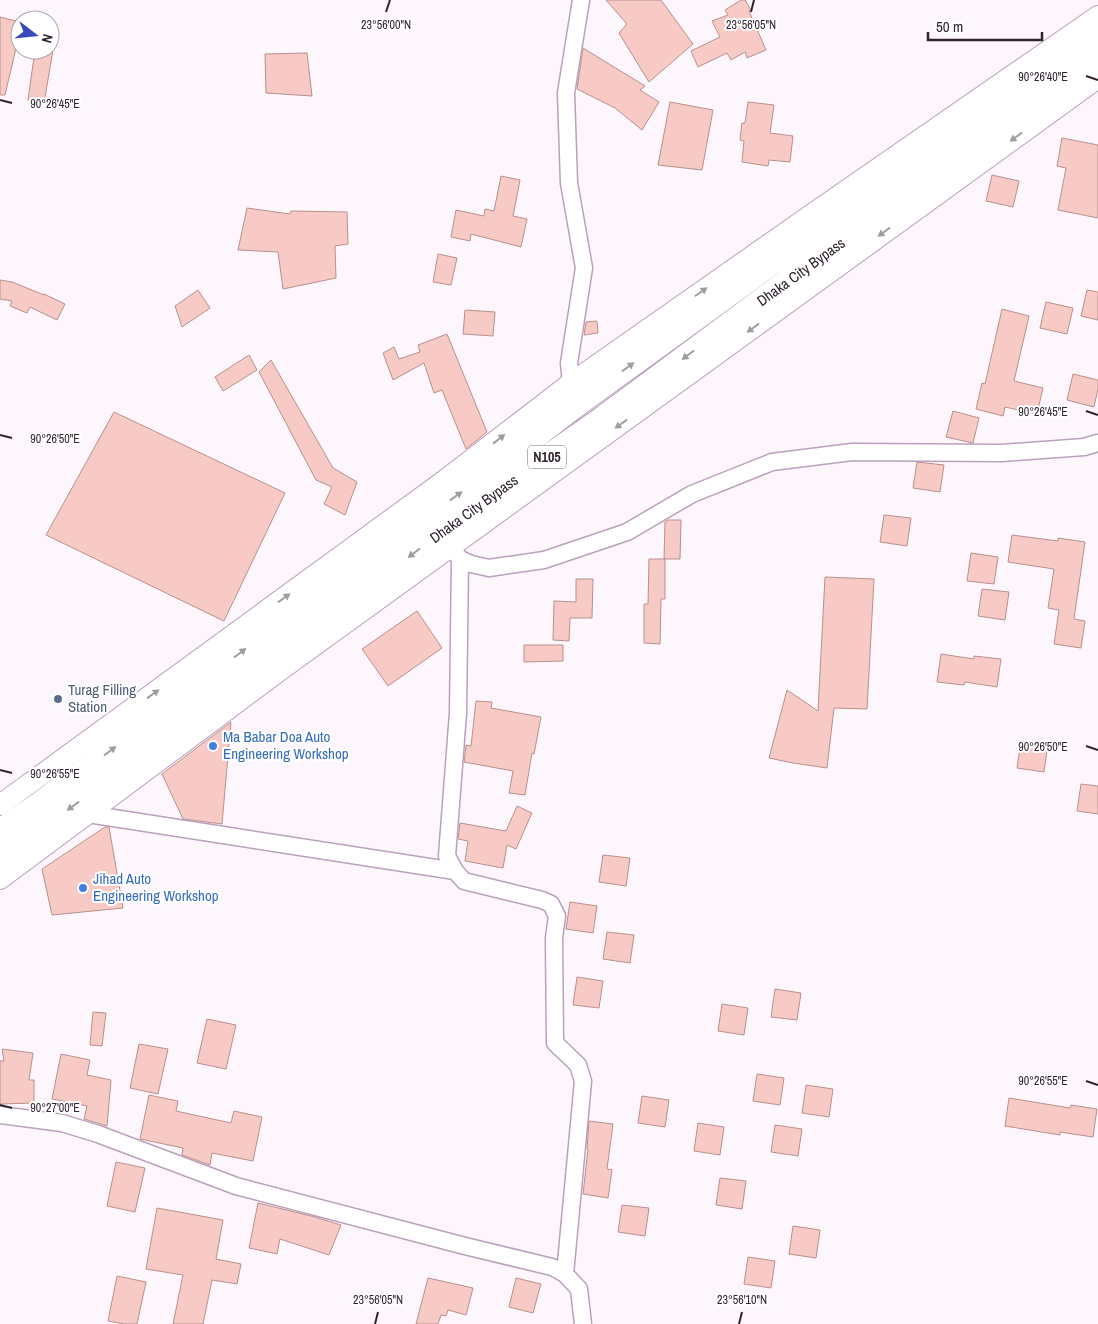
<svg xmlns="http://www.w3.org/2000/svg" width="1098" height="1324" viewBox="0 0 1098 1324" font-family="'Archivo Narrow',sans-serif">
  <rect width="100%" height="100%" fill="#fdf7fd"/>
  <path fill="#f7cac6" stroke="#b88f8c" d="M606,0H661L693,44L649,82L619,33L627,24Z
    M741,0H745L751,10L749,11L766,50L747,58L745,52L731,60L727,53L698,67L691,51L720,37L712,21L728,15L725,10Z
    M0,17L20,22V31L5,95H0Z
    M583,48L645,86L640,90L659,102L642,130L615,108L577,89Z
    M35,50H53L44,103L28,100Z
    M307,53L312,96L266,93L265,54Z
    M670,102L713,110L702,170L658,165Z
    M748,102L774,105L770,133L793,136L790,162L769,160L768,166L742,162L744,141L740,140L742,123H745Z
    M1062,138L1098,145V218L1058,210L1066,168L1057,166Z
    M992,175L1019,181L1013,207L986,201Z
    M501,176L520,180L513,216L527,219L521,247L471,234L470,241L451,237L456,210L484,216L485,209L494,211Z
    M247,208L290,214L291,211L347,212L348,244L335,246L336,278L283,289L278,252L238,250Z
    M438,254L457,258L451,285L433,282Z
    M0,280L12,282L44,295V294L65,304L57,320L30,307L27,313L10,306L12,301L0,299Z
    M198,290L210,308L182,327L175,306Z
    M1087,290L1098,292V320L1081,316Z
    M1046,302L1073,308L1067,334L1040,328Z
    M1002,309L1029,316L1014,381L1043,388L1037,414L1005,407L1003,416L976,409L982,383L985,384Z
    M465,310L495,312L493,336L463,334Z
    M597,321L598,333L584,335L586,322Z
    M447,334L487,432L466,449L442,390L434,393L424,363L393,380L383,353L394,347L399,359L420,352L418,345Z
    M249,355L257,370L223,391L215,377Z
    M271,360L333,468L357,482L345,515L324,504L332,487L316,480L259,372Z
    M1073,374L1098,380V389L1094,407L1067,400Z
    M953,411L979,418L973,443L946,437Z
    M114,412L285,493L224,621L46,535Z
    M917,462L944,465L940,492L913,488Z
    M884,515L911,518L907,546L880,542Z
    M668,520H681L680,559H664L665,522Z
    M1012,535L1058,541V538L1085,542L1074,619L1085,621L1081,648L1054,644L1059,610L1048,608L1054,569L1008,562Z
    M971,553L998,557L994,584L967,581Z
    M649,559H665V599H661L660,644L644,643V604H648Z
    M825,577L874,579L867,709L834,708L827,768L793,763L769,758L787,690L818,711Z
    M576,579H593L592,618H570L569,641L553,640L554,601L576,602Z
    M982,589L1009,592L1005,620L978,616Z
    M417,611L442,648L388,686L362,649Z
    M524,645H563V661L524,662Z
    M941,654L974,659V656L1001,659L997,687L965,682L964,685L937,682Z
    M476,701L492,702L491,708L541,717L534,754L532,753L525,795L509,793L513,771L464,762L466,745L471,746Z
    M231,722L222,824L183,819L162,774Z
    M1021,741L1048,744L1044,772L1017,768Z
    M1081,784L1098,786V814L1077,811Z
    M517,806L532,813L516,849L507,845L503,868L465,861L468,841L458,839L460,823L506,831Z
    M105,827H109L123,908L52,915L42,869Z
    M603,855L630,858L626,886L599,882Z
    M570,902L597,906L593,933L566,929Z
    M607,932L634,935L630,963L603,959Z
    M577,977L603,981L599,1008L573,1005Z
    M775,989L801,993L797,1020L771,1017Z
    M722,1004L748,1008L744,1035L718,1031Z
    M93,1012L106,1013L102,1046L90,1045Z
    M207,1019L236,1025L226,1069L197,1063Z
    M139,1044L168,1049L158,1094L130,1088Z
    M2,1049L33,1053L29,1080H34V1103L0,1104V1061H4Z
    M61,1054L90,1060L87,1075L111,1080L107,1126L84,1119L87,1106L52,1099Z
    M757,1074L784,1078L780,1105L753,1101Z
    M806,1085L833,1089L829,1117L802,1113Z
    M149,1095L178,1101L176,1111L231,1123L234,1111L262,1117L253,1161L212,1153L210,1165L182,1155L183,1148L140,1139Z
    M642,1096L669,1100L665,1127L638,1123Z
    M1009,1098L1070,1108L1071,1105L1097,1109L1093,1137L1060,1132V1135L1005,1126Z
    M589,1121L613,1124L607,1169L612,1170L608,1198L583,1194L588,1149H587Z
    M698,1123L724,1127L720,1155L694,1151Z
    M775,1125L802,1129L798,1156L771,1152Z
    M116,1162L145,1168L135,1212L107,1206Z
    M720,1178L746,1181L742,1209L716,1205Z
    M258,1203L315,1217L341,1225L329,1255L280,1239L277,1254L249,1248Z
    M622,1205L649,1208L645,1236L618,1232Z
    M157,1208L223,1220L216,1259L241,1264L237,1284L212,1280L203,1324H173L183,1275L146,1269Z
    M793,1226L820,1230L816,1258L789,1254Z
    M748,1257L775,1261L771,1288L744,1284Z
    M117,1276L146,1282L137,1324H124L108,1321Z
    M428,1278L473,1288L466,1315L448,1310L446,1316L441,1315L438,1324H416Z
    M516,1278L541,1284L533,1313L509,1307Z"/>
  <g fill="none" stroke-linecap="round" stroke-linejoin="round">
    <defs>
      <path id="minor" d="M571,383L569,363L584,268L569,183L566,93L581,0
        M454,551L460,559L471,564L489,568L544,560L627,532L692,494L772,462L852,452L1002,453L1084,447L1098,443
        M460,559L458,713L447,856L455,871L464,881L542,900L551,904L557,916L554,938L555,1043L578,1065L583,1081L565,1274
        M88,814L455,871
        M0,1115L62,1123L98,1134L236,1186L465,1246L552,1267L565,1274L579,1289L583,1324"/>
      <path id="major" d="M0,805L445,480L571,383L805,219L1098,16
        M0,879L282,669L1098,78"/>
      <path id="highway" d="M0,831L37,806L260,638L460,494L576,405L824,225L1098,37
        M0,858L280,653L463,516L602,419L820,257L1098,63"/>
    </defs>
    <use href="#minor" stroke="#baa0bc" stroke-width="19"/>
    <use href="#major" stroke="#baa0bc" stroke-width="22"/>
    <use href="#highway" stroke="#baa0bc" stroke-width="26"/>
    <use href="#minor" stroke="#fff" stroke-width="16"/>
    <use href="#major" stroke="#fff" stroke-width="20"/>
    <use href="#highway" stroke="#fff" stroke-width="24"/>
  </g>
  <defs><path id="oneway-solid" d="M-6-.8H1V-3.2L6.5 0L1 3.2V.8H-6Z" transform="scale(1.25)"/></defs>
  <g fill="#a19ca1">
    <use href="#oneway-solid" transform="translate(1016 137) rotate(144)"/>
    <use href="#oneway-solid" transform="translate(884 232) rotate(144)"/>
    <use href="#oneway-solid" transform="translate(701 292) rotate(-35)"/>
    <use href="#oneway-solid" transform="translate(753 328) rotate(144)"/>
    <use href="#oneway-solid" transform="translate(688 355) rotate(143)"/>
    <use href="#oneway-solid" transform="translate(628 367) rotate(-36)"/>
    <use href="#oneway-solid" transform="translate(621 424) rotate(144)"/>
    <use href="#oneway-solid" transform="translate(499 439) rotate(-38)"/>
    <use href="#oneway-solid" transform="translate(456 496) rotate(-36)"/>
    <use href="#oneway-solid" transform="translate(414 553) rotate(143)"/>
    <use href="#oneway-solid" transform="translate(284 598) rotate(-36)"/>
    <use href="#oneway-solid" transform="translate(240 653) rotate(-37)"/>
    <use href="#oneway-solid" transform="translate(153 694) rotate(-36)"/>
    <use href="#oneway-solid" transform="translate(110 751) rotate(-37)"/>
    <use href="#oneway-solid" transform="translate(73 806) rotate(144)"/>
  </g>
  <path fill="none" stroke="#2e232e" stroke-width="2" d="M386,12L390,0M751,12L754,0M1086,76L1098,80M0,100L12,103M1086,411L1098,415M0,435L12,438M1086,746L1098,750M0,770L12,773M1086,1081L1098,1085M0,1105L12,1108M375,1324L378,1312M739,1324L742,1312"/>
  <circle fill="#5c6f8a" stroke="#fff" stroke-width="2" cx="58" cy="699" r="5"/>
  <g fill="#3f7fe0" stroke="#fff" stroke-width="2">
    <circle cx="213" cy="746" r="5"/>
    <circle cx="83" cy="888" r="5"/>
  </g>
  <g text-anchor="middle" stroke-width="4" stroke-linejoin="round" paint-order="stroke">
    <rect fill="#fff" stroke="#6d656d" stroke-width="1" x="528" y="445.5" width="38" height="23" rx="4"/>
    <g font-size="14" font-weight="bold" fill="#2e232e">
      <text x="547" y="462">N105</text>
    </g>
    <g font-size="15" fill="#2e232e" stroke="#fff">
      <text transform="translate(801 272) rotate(-36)" y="5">Dhaka City Bypass</text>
      <text transform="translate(474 509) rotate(-36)" y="5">Dhaka City Bypass</text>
    </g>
    <g font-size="15" fill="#4e5e75" stroke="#fff" text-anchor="start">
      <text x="68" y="695">Turag Filling<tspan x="68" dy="17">Station</tspan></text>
    </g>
    <g font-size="15" fill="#366cbe" stroke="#fff" text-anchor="start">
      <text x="223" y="742">Ma Babar Doa Auto<tspan x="223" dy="17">Engineering Workshop</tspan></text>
      <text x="93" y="884">Jihad Auto<tspan x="93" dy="17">Engineering Workshop</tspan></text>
    </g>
  </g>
  <g font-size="12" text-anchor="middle" fill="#2e232e" stroke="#fff" stroke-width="4" stroke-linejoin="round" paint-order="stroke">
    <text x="386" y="29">23°56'00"N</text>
    <text x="751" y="29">23°56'05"N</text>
    <text x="1043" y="81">90°26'40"E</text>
    <text x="55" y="108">90°26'45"E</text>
    <text x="1043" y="416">90°26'45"E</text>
    <text x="55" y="443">90°26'50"E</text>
    <text x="1043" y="751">90°26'50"E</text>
    <text x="55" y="778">90°26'55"E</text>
    <text x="1043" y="1085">90°26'55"E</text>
    <text x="55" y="1112">90°27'00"E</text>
    <text x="378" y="1304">23°56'05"N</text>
    <text x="742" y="1304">23°56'10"N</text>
  </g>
  <g transform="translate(35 35) rotate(106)"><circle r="24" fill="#ffffff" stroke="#aba7ab"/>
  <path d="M0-4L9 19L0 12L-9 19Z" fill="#3749bb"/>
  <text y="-8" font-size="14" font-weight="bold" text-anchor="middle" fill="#2e232e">N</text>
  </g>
  <path d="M928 32v8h114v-8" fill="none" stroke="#2e232e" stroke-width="2.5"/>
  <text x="936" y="32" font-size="15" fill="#2e232e" stroke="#ffffff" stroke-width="4" paint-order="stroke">50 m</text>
</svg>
